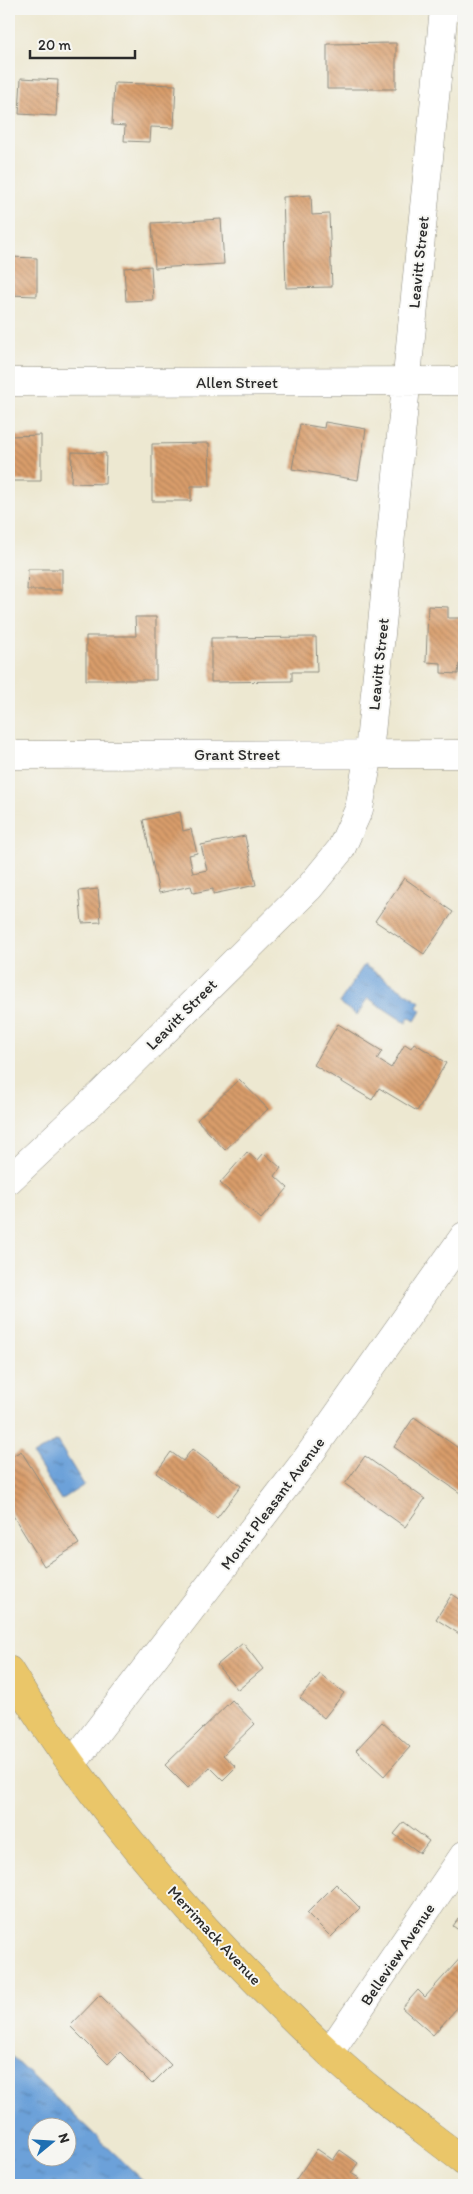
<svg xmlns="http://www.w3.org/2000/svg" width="473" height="2194" viewBox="0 0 473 2194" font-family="Itim,sans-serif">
  <defs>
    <pattern id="water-ripples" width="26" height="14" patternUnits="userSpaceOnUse" patternTransform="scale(1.25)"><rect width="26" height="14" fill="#6ca1d9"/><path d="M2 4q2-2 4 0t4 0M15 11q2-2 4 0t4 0" fill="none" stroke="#5983b0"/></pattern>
    <pattern id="building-back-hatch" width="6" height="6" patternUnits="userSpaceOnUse" patternTransform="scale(1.25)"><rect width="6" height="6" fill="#d99d6b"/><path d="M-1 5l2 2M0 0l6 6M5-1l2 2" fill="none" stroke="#b08058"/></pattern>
  </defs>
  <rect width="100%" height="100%" fill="#f6f6f2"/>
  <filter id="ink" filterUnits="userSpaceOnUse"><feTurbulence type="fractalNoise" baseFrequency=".02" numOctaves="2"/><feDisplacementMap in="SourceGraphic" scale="10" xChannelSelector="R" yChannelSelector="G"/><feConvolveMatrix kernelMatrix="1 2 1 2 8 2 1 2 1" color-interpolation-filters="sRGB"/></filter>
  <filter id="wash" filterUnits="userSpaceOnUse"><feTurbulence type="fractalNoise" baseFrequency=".0096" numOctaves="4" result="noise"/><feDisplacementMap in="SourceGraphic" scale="20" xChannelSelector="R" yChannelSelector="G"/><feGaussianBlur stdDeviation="1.12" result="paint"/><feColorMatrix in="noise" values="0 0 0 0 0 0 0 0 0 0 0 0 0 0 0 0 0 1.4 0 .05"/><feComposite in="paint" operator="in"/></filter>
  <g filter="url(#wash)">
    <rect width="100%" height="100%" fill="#ede8d1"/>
    <path fill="url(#water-ripples)" stroke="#4c6682" fill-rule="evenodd" d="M364,965L420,1002L417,1007L421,1011L415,1021L409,1017L406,1023L368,998L357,1015L339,1003Z
      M57,1441L84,1485L61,1500L33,1455Z
      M9,2054L148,2185H9ZM38,2126H68V2156H38Z"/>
    <g id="blocks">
      <path fill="url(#building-back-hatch)" d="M396,43V89H327V44Z
        M21,78L58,80L56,116L19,114Z
        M114,83L176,85L174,128L151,127L150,142L124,141L125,126L112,125Z
        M311,195L312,215L329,214L332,287L286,288L283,197Z
        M221,219L224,264L155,268L152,223Z
        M9,257L37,258V296L9,295Z
        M151,266L153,300L126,301L124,268Z
        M325,422L366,429L358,480L292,469L300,424L324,428Z
        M41,435V481H9V436Z
        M209,443L210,486H191V501H152V444Z
        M72,452L106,453L105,484L71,483Z
        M28,569H62V590H27Z
        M428,606L448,607V618H464V664H459L458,674L441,673V663L426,662Z
        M135,617H156V680H86V636H136Z
        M316,637L317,672H292V681L211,682V638Z
        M180,812L183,831L191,829L197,853L189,855L193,873L207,870L201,845L245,836L256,885L213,894V889L193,893L191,886L159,893L143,820Z
        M404,878L453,912L424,954L375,921Z
        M98,889L101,922L82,923L79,891Z
        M338,1024L382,1051L377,1059L391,1068L405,1044L411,1048L414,1043L446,1063L417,1111L379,1088L372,1100L314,1065Z
        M239,1079L268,1109L225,1150L197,1120Z
        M247,1152L257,1161L264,1153L281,1168L275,1176L288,1188L261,1219L220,1183Z
        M414,1417L464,1452L463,1495L394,1447Z
        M192,1449L241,1486L217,1518L156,1473L171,1452L183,1461Z
        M21,1451L79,1544L44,1566L9,1509V1458Z
        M365,1456L425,1499L405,1527L345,1484Z
        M452,1594L464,1602V1637L436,1619Z
        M243,1643L263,1669L238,1690L217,1665Z
        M320,1674L344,1693L324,1718L300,1698Z
        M232,1700L255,1724L223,1755L236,1767L223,1780L210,1767L188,1788L165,1765Z
        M382,1722L410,1747L384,1776L356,1750Z
        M404,1822L429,1841L420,1853L394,1834Z
        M336,1884L360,1908L331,1937L307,1913Z
        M464,1911V1934L453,1926Z
        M464,1954V2000L433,2035L402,2008L418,1990L425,1997Z
        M100,1995L171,2065L152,2084L120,2052L108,2064L70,2026Z
        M317,2149L333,2160L340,2150L358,2163L351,2173L359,2178L354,2185H292Z"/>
    </g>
  </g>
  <g filter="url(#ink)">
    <use href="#blocks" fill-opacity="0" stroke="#8c8a7e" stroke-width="1"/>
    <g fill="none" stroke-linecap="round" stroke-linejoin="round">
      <defs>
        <path id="minor" d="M9,382L464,381
          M9,755L464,754
          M9,1180L103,1092L309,888L341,849L359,809L369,753L444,9
          M72,1764L305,1461L464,1236
          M329,2053L464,1855"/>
        <path id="primary" d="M9,1670C94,1810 209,1940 328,2052C370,2092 419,2126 464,2161"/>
      </defs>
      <use href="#minor" stroke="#8c8a7e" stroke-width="29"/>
      <use href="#primary" stroke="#8c8a7e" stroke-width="29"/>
      <use href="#minor" stroke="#fff" stroke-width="28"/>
      <use href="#primary" stroke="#eac669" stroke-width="28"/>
    </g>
  </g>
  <g text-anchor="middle" stroke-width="4" stroke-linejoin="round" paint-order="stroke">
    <g font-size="16" fill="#2b2b2b" stroke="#f6f6f2">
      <text transform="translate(418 262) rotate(-84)" y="6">Leavitt Street</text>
      <text x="237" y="388">Allen Street</text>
      <text transform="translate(378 664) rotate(-84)" y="6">Leavitt Street</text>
      <text x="237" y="760">Grant Street</text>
      <text transform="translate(181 1014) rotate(-45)" y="6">Leavitt Street</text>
      <text transform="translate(272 1503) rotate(-53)" y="6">Mount Pleasant Avenue</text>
      <text transform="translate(215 1935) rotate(47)" y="6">Merrimack Avenue</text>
      <text transform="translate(397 1954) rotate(-56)" y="6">Belleview Avenue</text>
    </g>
  </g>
  <rect width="473" height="2194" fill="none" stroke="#f6f6f2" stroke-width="30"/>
  <g transform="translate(52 2142) rotate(72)"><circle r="24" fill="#f6f6f2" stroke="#a5a5a2"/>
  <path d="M0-4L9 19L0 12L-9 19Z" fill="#1f6fb2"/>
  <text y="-8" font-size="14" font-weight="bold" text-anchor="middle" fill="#2b2b2b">N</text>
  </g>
  <path d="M30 50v8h105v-8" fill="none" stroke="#2b2b2b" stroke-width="2.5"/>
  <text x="38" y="50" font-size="15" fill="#2b2b2b" stroke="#f6f6f2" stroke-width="4" paint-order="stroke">20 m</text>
</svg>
